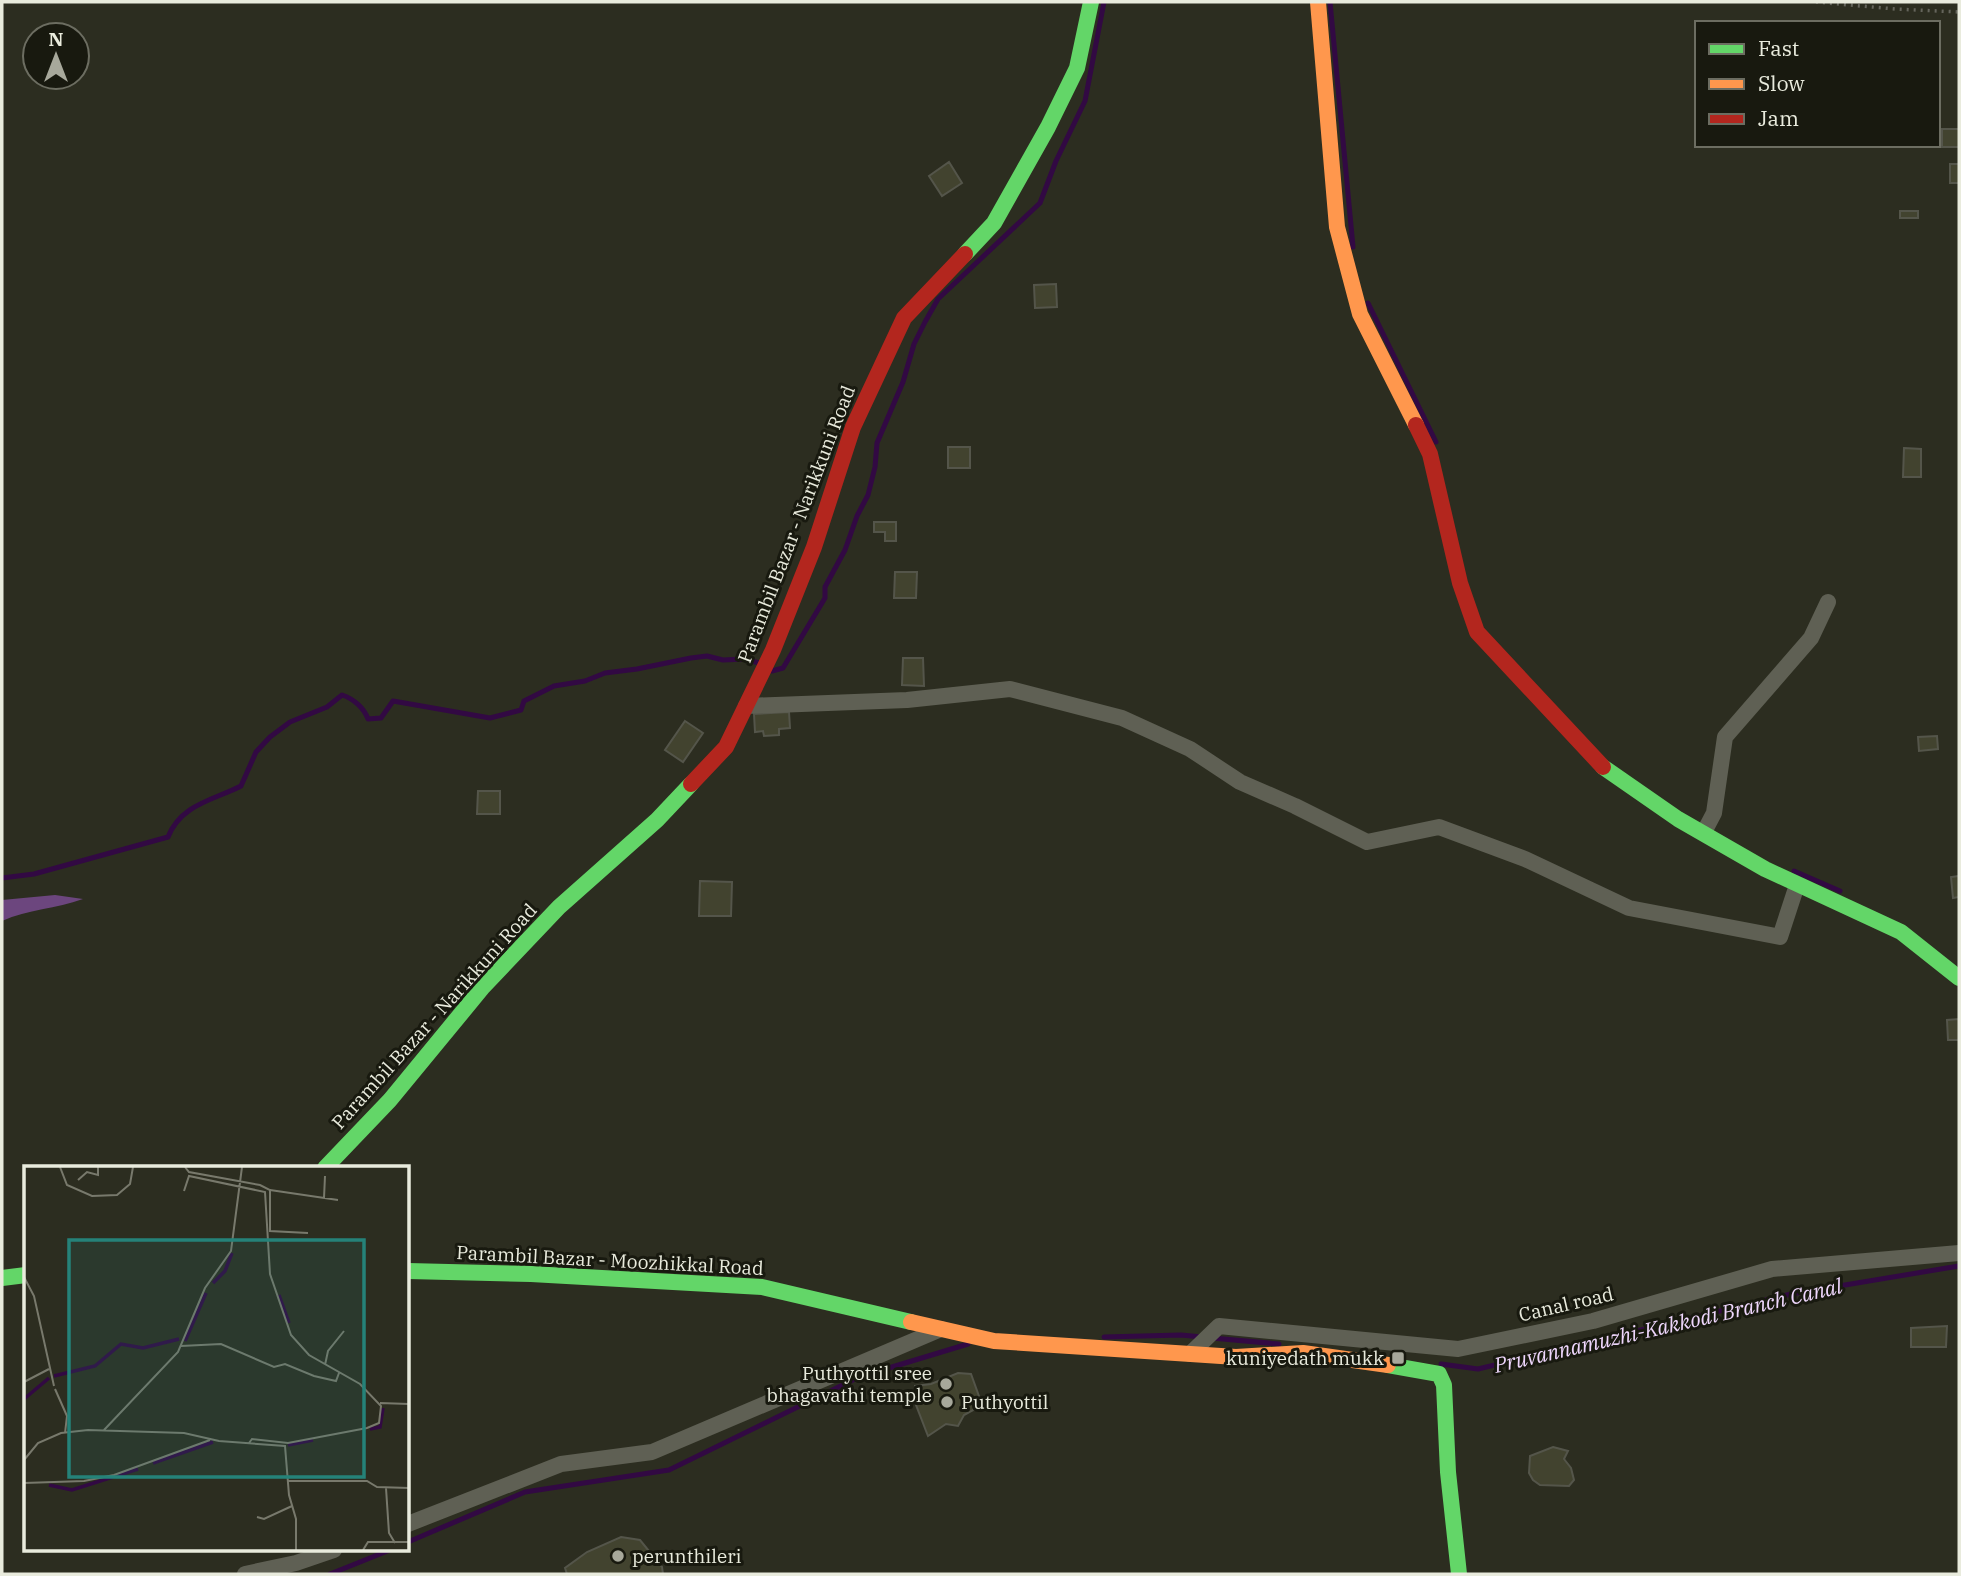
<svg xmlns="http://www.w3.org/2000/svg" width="1961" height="1576" viewBox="0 0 1961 1576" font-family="'IBM Plex Serif',serif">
  <rect width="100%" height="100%" fill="#2c2d20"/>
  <path fill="#6c467e" d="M55,895L83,899C56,909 28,909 2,921V900Z"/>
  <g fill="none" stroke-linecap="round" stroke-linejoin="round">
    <path stroke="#320943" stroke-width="5" d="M1330,2L1353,247
      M1368,303L1436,442
      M772,671L783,668L825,598V587L845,550L857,516L868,495L875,467L877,443L903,382L914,344L925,322L938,299L1040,203L1056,161L1085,101L1104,2
      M1794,871L1840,891
      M2,878L34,874L168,837C181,804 214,800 241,786L256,752L270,737L290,722L327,707L342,695C354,699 364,708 368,719L381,718L393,701L490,718L521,710L524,701L554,686L585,681L605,673L637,669L691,658L707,656L723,660L745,659L759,663
      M1104,1337L1181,1335L1202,1337
      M1212,1338L1279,1344
      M1441,1364L1478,1369L1791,1294L1959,1266
      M408,1542L525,1492L669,1470L859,1377L968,1344
      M330,1574L390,1550"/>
  </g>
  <path fill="#42432f" stroke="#54554a" stroke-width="2" d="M1942,129H1959V147H1942Z
    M949,162L962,183L942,196L929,176Z
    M1950,164H1959V183H1950Z
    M1900,211H1918V218H1900Z
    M1056,284L1057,307L1035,308L1034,285Z
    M948,447H970V468H948Z
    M1904,448L1921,449V477H1903Z
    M874,522H896V541H885V532H874Z
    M895,572H917L916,598H894Z
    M903,658H923L924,686L902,685Z
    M789,712L790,728L779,729V735L764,736L763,731L755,732L754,714Z
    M685,721L703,733L683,762L665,750Z
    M1937,736L1938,749L1919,751L1918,737Z
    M478,791H500V814H477Z
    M1959,876V897L1953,898L1951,877Z
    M700,881L732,882L731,916H699Z
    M1959,1019V1040H1948L1947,1020Z
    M1947,1326L1946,1347H1911V1328Z
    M958,1373L971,1374L980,1399L975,1409L964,1415L958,1426L946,1424L928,1436L916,1405L915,1386L931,1384Z
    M1553,1447L1568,1451L1564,1459L1571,1468L1574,1480L1569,1486L1540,1485L1533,1480L1529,1473L1530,1456Z
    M621,1537L640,1540L662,1567L663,1574H567L565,1568L587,1552Z"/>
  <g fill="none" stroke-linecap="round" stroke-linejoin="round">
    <path stroke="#65655c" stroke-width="3.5" stroke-dasharray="2 5" stroke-linecap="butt" d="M1816,2L1895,9L1959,12"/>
    <path stroke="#5f6054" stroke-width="16" d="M746,706L907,700L1010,689L1122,718L1190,749L1240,782L1295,806L1367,842L1439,827L1525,859L1629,908L1780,937L1797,885
      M1704,832L1714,813L1725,737L1811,638L1828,602
      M1190,1354L1219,1326L1458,1349L1593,1321L1772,1269L1959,1253
      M408,1524L561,1464L652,1452L941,1329
      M245,1574L296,1563L334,1550"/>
    <path stroke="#63d668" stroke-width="16" d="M965,254L994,223L1048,127L1077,68L1091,2
      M1603,767L1678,819L1765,869L1901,932L1959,978
      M325,1168L390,1100L483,987L559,907L657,820L691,784
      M408,1271L531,1274L762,1287L911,1322
      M2,1278L26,1275
      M1388,1365L1439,1374L1444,1385L1448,1472L1459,1574"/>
    <path stroke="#ff974d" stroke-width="16" d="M1318,2L1337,227L1360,314L1416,425
      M911,1322L994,1341L1236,1357L1303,1353L1388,1365"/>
    <path stroke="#b3261e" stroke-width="16" d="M1416,425L1430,454L1460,583L1477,632L1603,767
      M691,784L726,747L773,650L814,547L853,427L904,318L965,254"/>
  </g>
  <g fill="#a7a89b" stroke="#18190f" stroke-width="2.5">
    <rect x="1391" y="1351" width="14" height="14" rx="3.5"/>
    <circle cx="946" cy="1384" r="7"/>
    <circle cx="947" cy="1402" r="7"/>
    <circle cx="618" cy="1556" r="7"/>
  </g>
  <g text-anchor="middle" stroke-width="6" stroke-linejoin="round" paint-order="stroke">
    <g font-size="19" fill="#e9ebdd" stroke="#18190f">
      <text transform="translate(796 524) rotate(-69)" y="7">Parambil Bazar - Narikkuni Road</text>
      <text transform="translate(434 1016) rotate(-48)" y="7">Parambil Bazar - Narikkuni Road</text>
      <text transform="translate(610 1260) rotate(3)" y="7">Parambil Bazar - Moozhikkal Road</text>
      <text transform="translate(1566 1304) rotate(-13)" y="7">Canal road</text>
    </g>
    <g font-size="19" fill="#e9ebdd" stroke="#18190f" text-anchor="end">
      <text x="1384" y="1365">kuniyedath mukk</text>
      <text x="932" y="1380">Puthyottil sree<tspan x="932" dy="22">bhagavathi temple</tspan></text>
      <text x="961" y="1409" text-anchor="start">Puthyottil</text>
      <text x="632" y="1563" text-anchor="start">perunthileri</text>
    </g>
    <g font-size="21" font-style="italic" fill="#efd7fd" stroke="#18190f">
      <text transform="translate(1668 1326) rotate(-13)" y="7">Pruvannamuzhi-Kakkodi Branch Canal</text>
    </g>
  </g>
  <g transform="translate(24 1166)">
    <rect width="385" height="385" fill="#2c2d20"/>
    <path fill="none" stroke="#320943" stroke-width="3.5" d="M189,117L201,105L208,87M255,129L265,157M161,175L182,127M30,210L71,200L97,178L119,182L155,173M0,233L25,212M346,263L356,261L359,242M264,279L289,274M129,297L189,276M25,319L48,324L114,303"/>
    <path fill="none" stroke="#78796c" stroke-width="2" d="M36,1L43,19L68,30L93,29L106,18L109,1M161,1L165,6L236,19L246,24V65L284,67M54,14L63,6L74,9V1M246,24L314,34M160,25L165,10L241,26L246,108L267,169L285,189L336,218L357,240L355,257L343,262L264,277L228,273L225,277M300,32L301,10M0,111L10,130L30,220M157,180L197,178L250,201L261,198L290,210L312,215L315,207M301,199L304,185L320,165M0,216L25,203M31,223L43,250L41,267M356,237L385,238M80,264L154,186L181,122L207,85L218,1M0,294L14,277L37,267L64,264L160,267L195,275L261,280L265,329L272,353V384M264,315H343L353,321L385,322M0,317L60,315L90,309L186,274M362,322L365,367L371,377M233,351L240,353L268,340M339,384L344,376H385"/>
    <path fill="#258279" fill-opacity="0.15" stroke="#258279" stroke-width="3.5" d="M45,74H340V311H45Z"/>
    <rect width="385" height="385" fill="none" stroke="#e9ebdd" stroke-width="3.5"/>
  </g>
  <rect width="1961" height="1576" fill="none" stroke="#e9ebdd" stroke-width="7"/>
  <rect x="1695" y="21" width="245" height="126" fill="#18190f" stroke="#6c6d61" stroke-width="2"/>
  <rect x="1709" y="44" width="35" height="10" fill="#63d668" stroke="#6c6d61" stroke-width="2"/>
  <text x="1758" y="56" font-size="21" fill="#e9ebdd">Fast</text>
  <rect x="1709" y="79" width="35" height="10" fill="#ff974d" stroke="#6c6d61" stroke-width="2"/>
  <text x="1758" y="91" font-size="21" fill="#e9ebdd">Slow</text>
  <rect x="1709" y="114" width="35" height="10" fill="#b3261e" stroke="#6c6d61" stroke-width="2"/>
  <text x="1758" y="126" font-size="21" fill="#e9ebdd">Jam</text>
  <g transform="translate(56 56)"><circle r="33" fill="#18190f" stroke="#6c6d61" stroke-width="2"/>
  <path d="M0-5L12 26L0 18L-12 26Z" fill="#a7a89b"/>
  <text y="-10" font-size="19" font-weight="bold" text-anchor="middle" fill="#e9ebdd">N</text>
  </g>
</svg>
